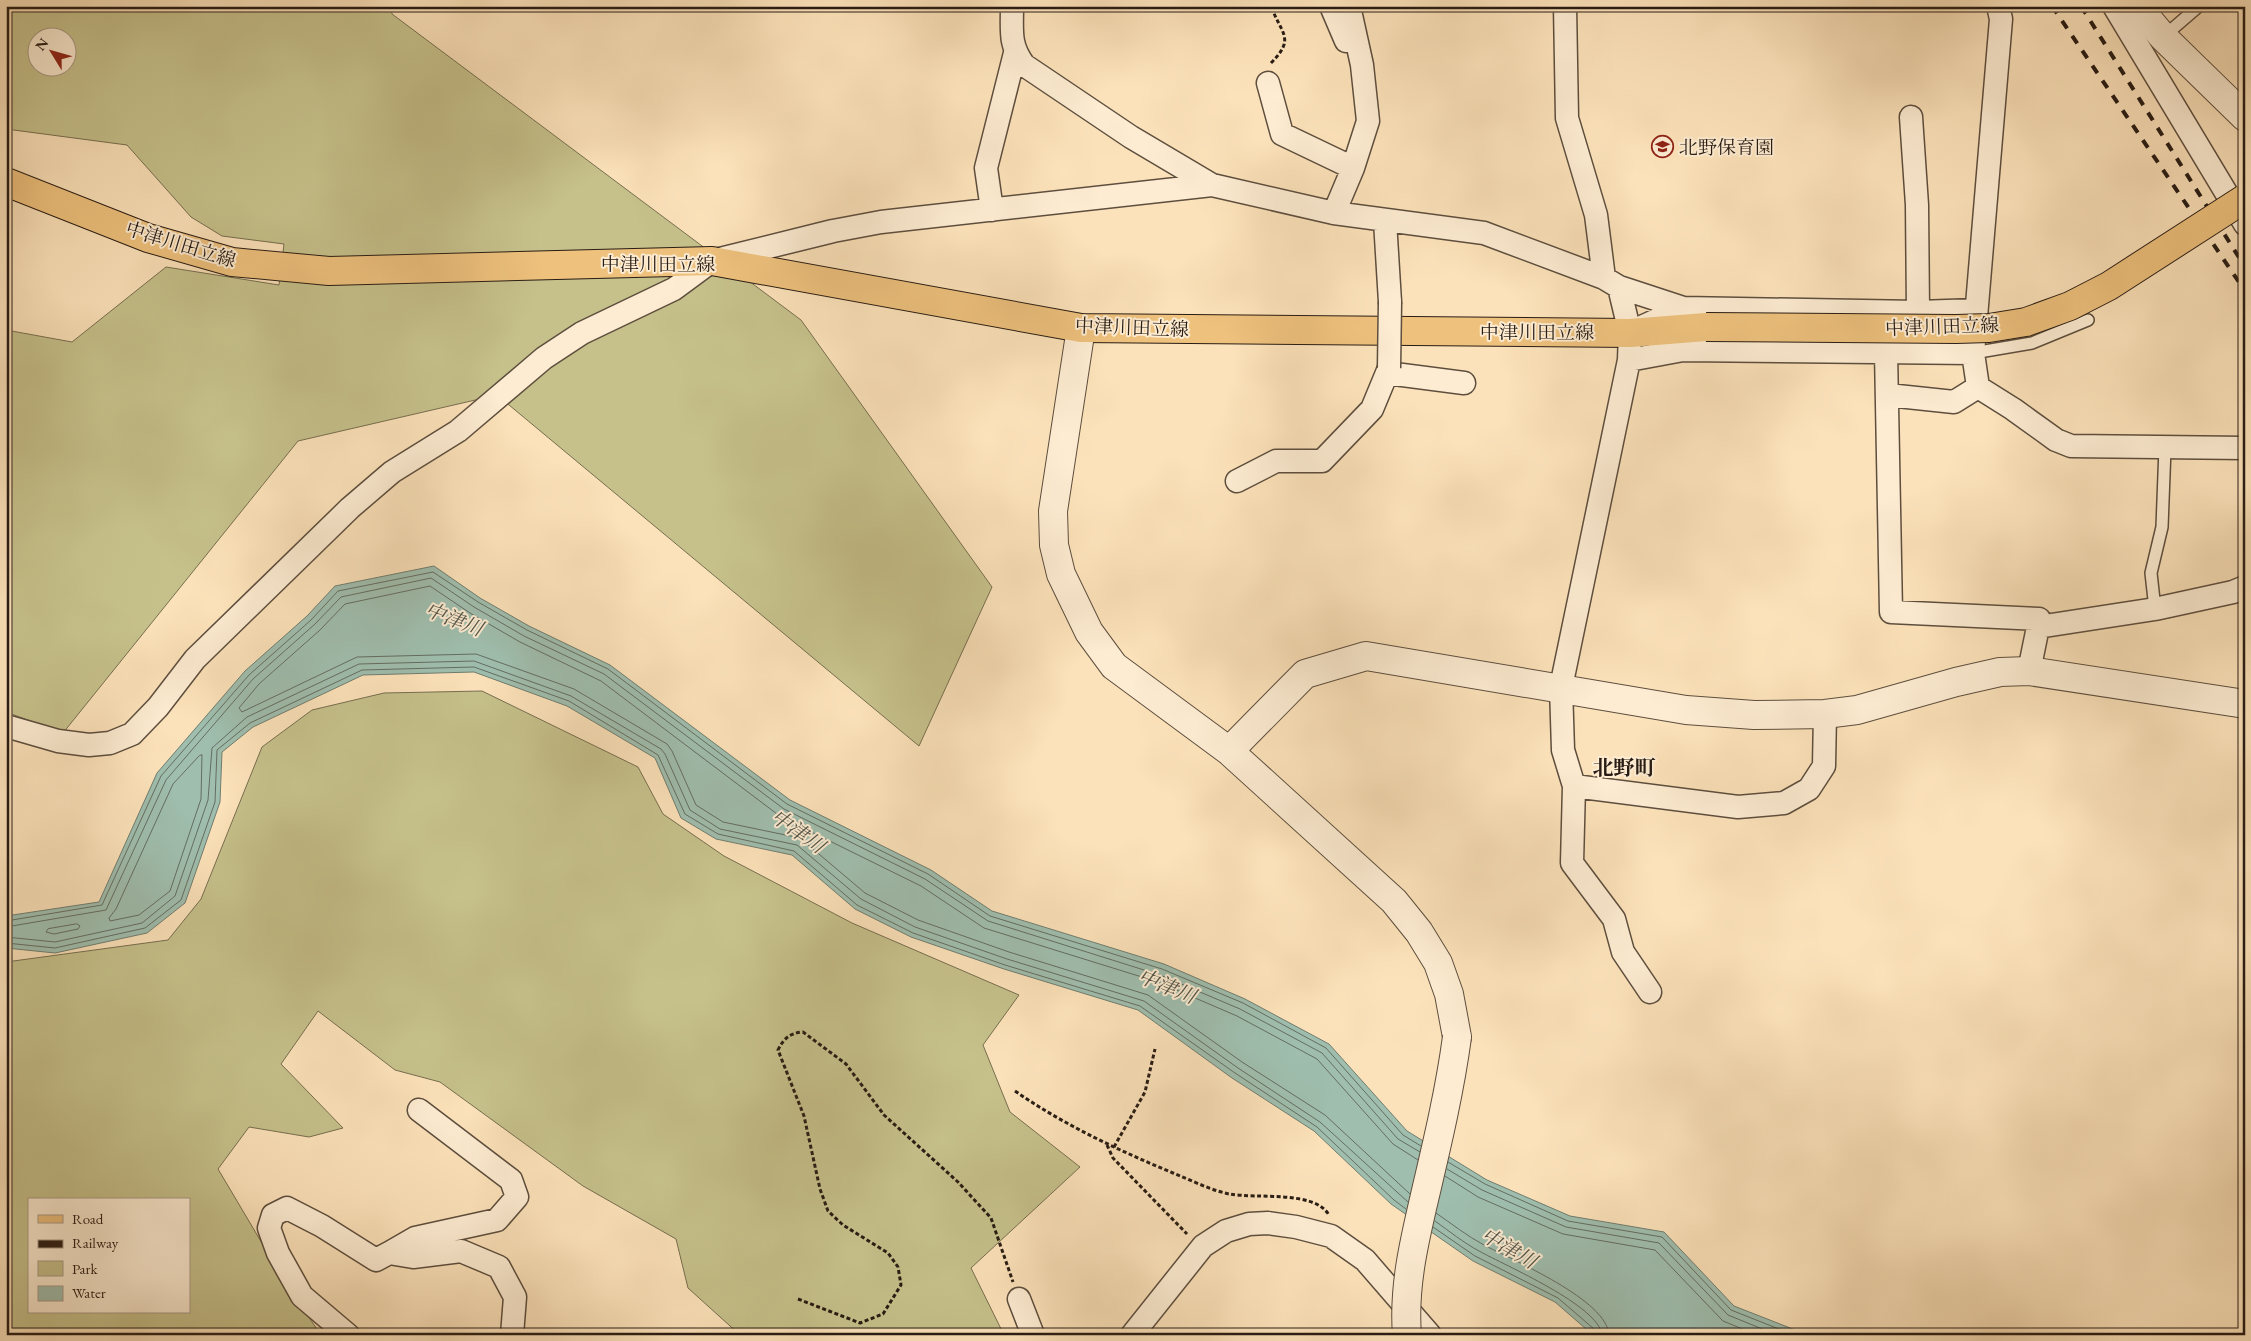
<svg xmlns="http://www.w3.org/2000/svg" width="2251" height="1341" viewBox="0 0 2251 1341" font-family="'EB Garamond','Noto Serif JP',serif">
  <rect width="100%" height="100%" fill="#fce2ba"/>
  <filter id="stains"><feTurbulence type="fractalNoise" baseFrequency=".004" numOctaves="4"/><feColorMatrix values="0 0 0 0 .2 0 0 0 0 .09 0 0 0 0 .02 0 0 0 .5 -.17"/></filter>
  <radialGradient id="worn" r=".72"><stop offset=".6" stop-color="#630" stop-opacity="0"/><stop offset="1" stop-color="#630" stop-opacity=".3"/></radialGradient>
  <path fill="#c6c18b" stroke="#776e50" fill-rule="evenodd" d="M6,6H391L392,14L801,320L992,587L919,746L497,395L298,441L63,733L6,712V330L72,342L166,267L279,285L284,244L222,236L191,217L127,145L6,129ZM38,38H68V68H38Z
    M482,691L638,767L663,814L724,856L852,923L1019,995L983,1045L1010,1112L1080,1167L971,1268L1004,1335H740L688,1288L676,1239L583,1186L440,1082L395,1070L318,1011L281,1064L343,1128L309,1137L249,1127L218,1169L288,1287L321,1335H6V962L168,940L201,899L262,747L312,710L384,693ZM29,1200H189V1312H29Z"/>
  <path fill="#9fbeae" stroke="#6f7d70" d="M434,566L480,598L529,626L610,665L790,800L931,870L992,911L1164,964L1245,999L1329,1044L1407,1131L1487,1180L1570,1216L1664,1232L1734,1306L1808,1335H1593L1555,1302L1473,1261L1391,1204L1314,1131L1232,1078L1138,1010L1004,969L911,937L855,909L792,855L716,839L681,818L655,758L567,706L474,672L363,675L253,727L222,752L220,802L185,903L147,933L55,953L6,948V916L99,902L157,773L245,671L307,616L335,586Z"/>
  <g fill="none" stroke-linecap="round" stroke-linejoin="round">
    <path stroke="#646d61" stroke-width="1" d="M202,755L201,799L170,891L139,915L110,921L109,918L116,909L173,784L199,756Z
      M6,921L102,905L161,776L249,675L311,620L338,591L433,572L478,602L527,630L608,669L787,804L928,874L990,916L1162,969L1243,1003L1326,1048L1403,1135L1421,1146
      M77,924L80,926L78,929L54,934L46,932L48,929Z
      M6,927L106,910L166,780L253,679L315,624L341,597L431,578L474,607L524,636L604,674L784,809L925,879L988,921L1160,975L1240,1009L1322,1053L1398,1139L1420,1152
      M6,937L55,942L142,923L175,896L208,800L212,748L247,717L359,664L474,661L571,696L661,749L665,754L690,810L720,829L797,845L861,899L915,927L1007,959L1144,1001L1238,1068L1320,1122L1408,1202
      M6,943L55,948L145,928L181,900L215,802L217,750L250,723L362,670L474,667L569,701L658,755L685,814L718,834L794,851L857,905L913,933L1005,965L1140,1006L1235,1073L1317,1127L1394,1200L1406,1209
      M1448,1162L1485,1184L1568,1221L1662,1237L1731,1310L1794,1335
      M1447,1169L1482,1190L1566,1227L1659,1243L1728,1315L1777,1335
      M1445,1176L1478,1197L1563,1234L1655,1250L1723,1321L1757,1335
      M1410,1194L1325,1115L1242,1062L1148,995L1009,952L918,920L865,893L800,838L723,822L696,805L672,751L667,744L574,689L476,654L357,657L242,712L239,708L259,684L320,630L345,604L430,586L470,613L520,642L601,681L781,817L921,886L984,928L1158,982L1237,1016L1317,1059L1393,1144L1418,1160
      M1436,1213C1452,1224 1467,1236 1484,1245C1512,1260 1608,1300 1609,1335
      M1435,1221C1449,1231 1464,1243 1479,1251C1504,1265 1600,1306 1602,1335
      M1433,1227L1475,1256L1558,1298L1594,1329L1595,1335"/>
    <defs>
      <path id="service" d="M2163,37L2199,6
        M1973,353L2032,343L2088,320
        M2155,609L2151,573L2162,527L2165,448"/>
      <path id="minor" d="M1012,6C1012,31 1009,45 1024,65L1131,137L1212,185L1334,213L1484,233L1604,278L1619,287L1630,333L1629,360L1561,687L1563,750L1574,786L1572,863L1614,919L1623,952L1650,992
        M1331,6L1346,41
        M1565,6L1567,118L1596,215L1604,278
        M1998,6L2001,19L1973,353L1978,387L2013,409L2056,440L2071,446L2245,448
        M2114,6L2245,224
        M1268,83L1282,134L1353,168
        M1911,117L1917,205L1918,312
        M992,210L986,168L1015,53
        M1334,213L1353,168L1368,121L1362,65L1349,6
        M1385,221L1390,302
        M1619,287L1683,308
        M1637,329L1683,308L1918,312L1976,310
        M1886,352L1891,612L2039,619L2038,627
        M1629,360L1683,350L1973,353
        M1387,373L1464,383
        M1888,395L1954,402L1978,387
        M1237,481L1276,461H1322L1372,409L1389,368
        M2029,671L2038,627L2155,609L2233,592L2245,587
        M6,726L58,741L89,745L110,743L132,734L158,707L195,659L350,508L392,472L458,431L544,358L582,333L674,289L712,261L833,231L881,222L1212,185
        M1574,786L1738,807L1784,803L1809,789L1824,766L1825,714
        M419,1110L511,1180L517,1197L497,1220L415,1238L389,1253L413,1257L461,1251L499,1267L515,1297L512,1335
        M1019,1299L1033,1335
        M348,1335L302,1296L278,1253L269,1228L273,1215L287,1208L322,1226L376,1260L389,1253
        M1132,1335L1203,1246L1226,1231L1249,1224L1268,1223L1296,1227L1331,1236L1365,1260L1430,1335"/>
      <path id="tertiary" d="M2137,6L2163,37L2245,117
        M1081,328L1053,511L1054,545L1061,574L1089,632L1114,666L1229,751L1394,901L1419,932L1438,963L1449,994L1457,1037
        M1229,751L1305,674L1366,656L1686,710L1754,715L1825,714L1857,710L1956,682L2000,672L2029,671L2245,704"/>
      <path id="primary" d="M6,182L148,238L232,262L329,271L712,261L1081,328L1630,333L1706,327"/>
    </defs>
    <use href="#service" stroke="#5d4e3e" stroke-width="14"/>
    <use href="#minor" stroke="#5d4e3e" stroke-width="25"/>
    <use href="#tertiary" stroke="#5d4e3e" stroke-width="30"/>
    <use href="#primary" stroke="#281c14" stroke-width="30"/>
    <path stroke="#281c14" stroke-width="3" stroke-dasharray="4 2.5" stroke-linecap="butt" d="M1271,63C1296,38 1281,34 1271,6
      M1015,1091C1064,1125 1118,1150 1173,1173C1191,1180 1210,1190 1229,1194C1257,1199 1314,1190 1329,1215
      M1107,1145L1113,1158L1187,1234
      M1114,1147L1145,1092L1155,1049
      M798,1299L860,1323L883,1314L901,1285L898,1267L888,1253L843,1225L828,1211L820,1189L804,1116L778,1050C784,1038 790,1033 803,1032L846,1064L884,1115L958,1182L991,1218L1013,1282"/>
    <use href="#service" stroke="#fdecd2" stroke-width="11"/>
    <use href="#minor" stroke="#fdecd2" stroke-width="22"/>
    <use href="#tertiary" stroke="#fdecd2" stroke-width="28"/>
    <use href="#primary" stroke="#eec17d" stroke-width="28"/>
    <path stroke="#281c14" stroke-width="4" stroke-dasharray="9 9" stroke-linecap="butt" d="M2052,6L2245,291
      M2081,6L2245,267"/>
    <defs>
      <path id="minor-bridge" d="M1389,368L1390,302"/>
      <path id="tertiary-bridge" d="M1407,1335C1403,1286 1415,1238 1426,1191C1438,1140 1450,1089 1457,1037"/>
      <path id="primary-bridge" d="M1706,327L1956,329L1989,328L2026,322L2070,306L2109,286L2244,199"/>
    </defs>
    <use href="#minor-bridge" stroke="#5d4e3e" stroke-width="25" stroke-linecap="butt"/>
    <use href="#tertiary-bridge" stroke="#5d4e3e" stroke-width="30" stroke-linecap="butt"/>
    <use href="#primary-bridge" stroke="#281c14" stroke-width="30" stroke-linecap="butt"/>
    <use href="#minor-bridge" stroke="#fdecd2" stroke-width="22"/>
    <use href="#tertiary-bridge" stroke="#fdecd2" stroke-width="28"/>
    <use href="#primary-bridge" stroke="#eec17d" stroke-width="28"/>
  </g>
  <path fill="#cb9a7f" stroke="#281c14" d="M2245,962V1117L2243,1114L2242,963Z"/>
  <path fill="#ecb394" stroke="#281c14" d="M2245,962V1102L2243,1099L2242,963Z"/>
  <defs>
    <symbol id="school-ring" viewBox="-11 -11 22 22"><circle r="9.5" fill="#fdecd2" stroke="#8f2418" stroke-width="1.5"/><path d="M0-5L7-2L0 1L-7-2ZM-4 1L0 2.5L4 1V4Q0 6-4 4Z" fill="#8f2418"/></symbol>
  </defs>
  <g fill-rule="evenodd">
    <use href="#school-ring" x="1650" y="134" width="25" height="25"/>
  </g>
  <g text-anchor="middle" stroke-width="4" stroke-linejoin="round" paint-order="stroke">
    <g font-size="19" fill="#281c14" stroke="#fdecd2" text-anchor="start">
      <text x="1679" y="154">北野保育園</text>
    </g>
    <g font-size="19" fill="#281c14" stroke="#fdecd2">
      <text transform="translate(181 244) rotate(17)" y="7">中津川田立線</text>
      <text x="658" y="271">中津川田立線</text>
      <text transform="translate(1942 326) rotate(-2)" y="7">中津川田立線</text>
      <text transform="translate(1132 327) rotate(2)" y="7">中津川田立線</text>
      <text x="1537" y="339">中津川田立線</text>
    </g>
    <g font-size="20" font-style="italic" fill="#52554a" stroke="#fdecd2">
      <text transform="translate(454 619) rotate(21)" y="7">中津川</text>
      <text transform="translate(798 831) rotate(35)" y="7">中津川</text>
      <text transform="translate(1167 986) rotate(22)" y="7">中津川</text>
      <text transform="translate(1509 1248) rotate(30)" y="7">中津川</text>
    </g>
    <g font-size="21" font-weight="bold" fill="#281c14" stroke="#fdecd2">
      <text x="1624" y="775">北野町</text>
    </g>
  </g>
  <rect width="2251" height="1341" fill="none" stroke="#fce2ba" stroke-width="25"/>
  <rect x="8" y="8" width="2236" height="1326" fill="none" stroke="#281c14" stroke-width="2.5"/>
  <rect x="12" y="12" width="2226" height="1316" fill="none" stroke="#281c14"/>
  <rect x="28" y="1198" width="162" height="115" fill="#fdecd2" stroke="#a89986"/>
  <rect x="38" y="1215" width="25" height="8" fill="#eec17d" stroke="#a89986"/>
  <text x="72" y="1224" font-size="15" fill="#281c14">Road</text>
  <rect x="38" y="1240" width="25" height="8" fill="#281c14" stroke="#a89986"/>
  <text x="72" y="1248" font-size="15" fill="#281c14">Railway</text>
  <rect x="38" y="1261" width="25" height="15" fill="#c6c18b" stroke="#a89986"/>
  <text x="72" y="1274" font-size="15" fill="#281c14">Park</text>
  <rect x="38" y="1286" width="25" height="15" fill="#9fbeae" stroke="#a89986"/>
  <text x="72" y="1298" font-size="15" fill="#281c14">Water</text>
  <g transform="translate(52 52) rotate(307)"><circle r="24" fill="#fdecd2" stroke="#a89986"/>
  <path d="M0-4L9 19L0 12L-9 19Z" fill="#8f2418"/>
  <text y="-8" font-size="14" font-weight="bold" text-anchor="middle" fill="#281c14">N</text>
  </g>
  <rect width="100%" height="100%" filter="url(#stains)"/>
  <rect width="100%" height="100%" fill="url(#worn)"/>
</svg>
